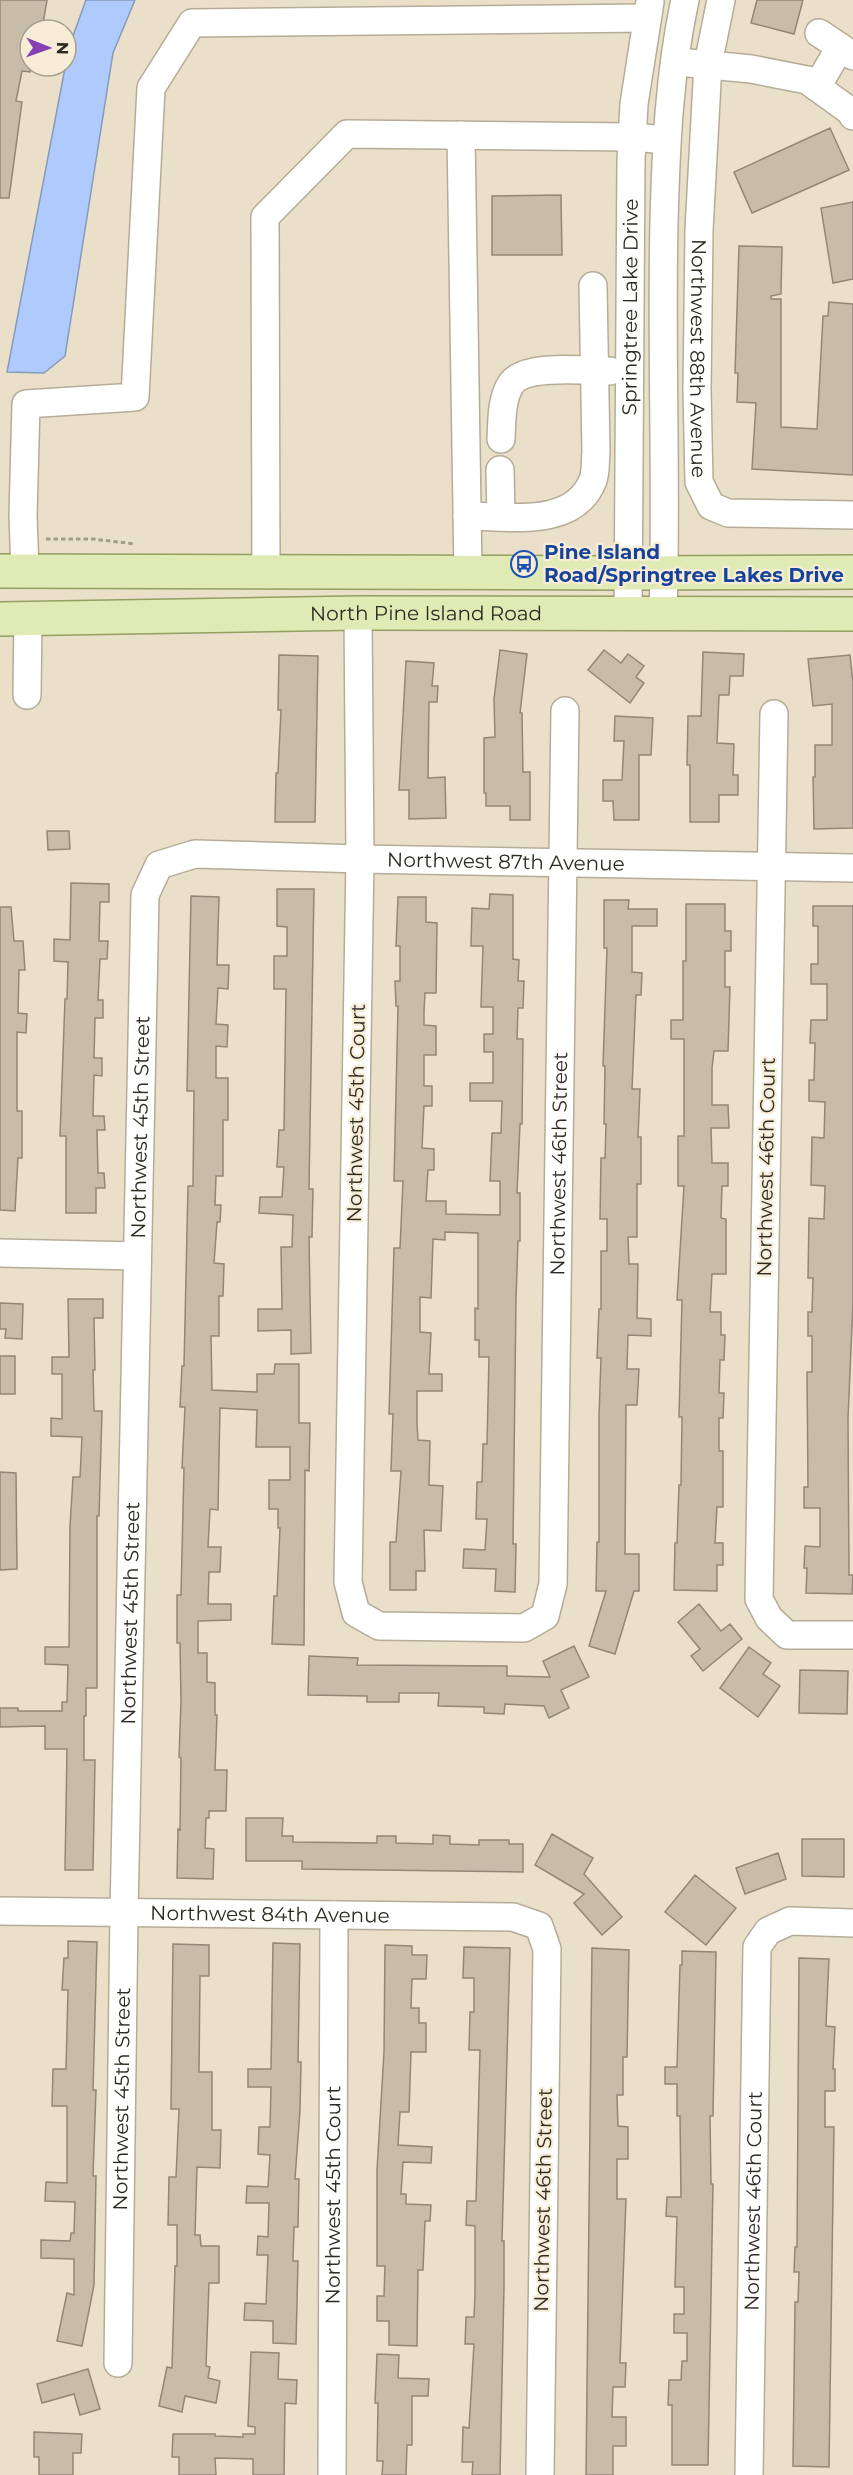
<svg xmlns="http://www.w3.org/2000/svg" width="853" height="2475" viewBox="0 0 853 2475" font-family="Montserrat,sans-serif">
  <rect width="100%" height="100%" fill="#eae0ca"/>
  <path fill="#afcafd" stroke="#889abb" stroke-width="1.5" d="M86,0H135L113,53L65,356L44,373L7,372L69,47Z"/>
  <path fill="#c6bca8" stroke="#918774" stroke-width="1.5" d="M0,0H47L42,30H30V72L22,71L16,101L22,102L9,198H0Z
    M757,0H803L794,34L751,23Z
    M830,128L849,170L752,213L734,172Z
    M561,195L562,255H492V196Z
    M853,202V279L833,283L821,208Z
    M739,246L782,247L781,294L771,296V299H781V427L817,429L823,316H828L829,302L853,304V475L752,469L756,403L737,402L738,373H735Z
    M500,650L527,654L520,713H522L523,772H530V820H510V806H486V793H484V738L495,737L494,699Z
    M604,650L621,663L628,654L644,666L636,677L644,683L630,703L588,670Z
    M703,652L744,654L743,676H730L729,695H719L717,743L734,744L733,775H738V795H719V822H690V765H687L688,716H701Z
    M279,655L318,656L315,822H275L276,773H278L281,710H278Z
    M850,655L853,682V828L814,829L813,777H815V745H832V704L813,706L808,659Z
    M406,661L434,663L432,686H438L437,702H429L428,778L445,777L446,818L409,819V790H399Z
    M615,716L653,718L651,755H639V820H614L613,801H603V780H622L624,741H614Z
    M47,831H69L70,849L48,850Z
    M71,883L109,884V902H100L99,941H108L107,959H100L98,1000H103V1018H95L94,1058H102V1076L94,1075L93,1116H104L105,1130H97L98,1173H104L105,1188H96V1213H66V1136H60L65,999H67L68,962L54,961V939L70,940Z
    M277,889H314L309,1189H313L312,1237H309L311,1353L291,1354V1330L258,1331V1309H282L281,1247H292L293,1215L259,1213L260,1197H282L284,1167H277L279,1130H284L286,989H274V956H287V927L277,926Z
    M490,894L513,895V959L519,960L518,981H524L523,1008H518L517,1039H523L522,1124H520L517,1193H520V1241H518L516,1299L513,1544H516L515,1592L495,1591L496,1569L463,1568L464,1549L485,1550L487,1519H476L477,1482H482L483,1444H487L489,1357H479V1340H475V1308L478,1309V1233L445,1232V1240L433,1239L431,1298L420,1297V1332L431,1333L429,1374H442V1391H417V1423L418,1440L430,1441L429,1485L443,1486L441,1531L424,1530L425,1571H416V1590H390V1542H396L401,1471H391L393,1414H389L394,1248H400L403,1181H394L398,1006H396L395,981H400V946H396L398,897H426V922L437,923L436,993H425L424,1011V1025L436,1026V1055H424V1086H432V1106H424L422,1148L434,1149V1170H428L426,1201H446V1214L500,1215V1181H490L492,1133H501L502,1101H470V1083H493V1052H484V1034H493V1007H481L483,946H471L472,908L489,909Z
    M191,896L219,897L217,965H229L228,989L218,988L216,1024L228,1025L227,1047L216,1046V1078H228V1120H223V1176H216L215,1205H221L220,1222H217L214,1263L224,1264L223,1296H219V1336H211L212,1390L257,1392V1374H274L275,1364H299V1423H310L309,1471L305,1470L304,1645L272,1644L274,1596H277L280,1528H278V1509H269V1480H290V1447H256L257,1410L220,1408L218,1510L210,1509L208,1547H221L220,1572H209L208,1604H231V1620L198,1621V1653H207V1682L215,1683V1715H217L215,1770H227L226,1811H209V1818H206L205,1848L214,1849L213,1879L177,1878L178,1829L180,1830L181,1758L179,1757L181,1702L180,1643H177V1595H181L184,1468H182L185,1407H180L182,1366H184L188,1186H193L194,1091H187Z
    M604,900H629L628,909H657V926H632V972L642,973L641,995H636L632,1089H640L638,1137H641V1184H637V1237H628L629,1264H638L637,1318L651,1319V1336L628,1335L627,1369H639L637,1405H626L625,1554H639V1591H634L615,1654L589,1646L606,1591H596L597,1542H599V1416L601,1358H597L599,1309H601V1251H607V1219H600L601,1158H605L606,1124H604L605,1066H603L607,948H604Z
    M686,904H725V931H731V951H725V987H730L728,1051H714L712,1068V1105H728L729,1128H711L712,1163H728V1186H722L721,1218L726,1219V1274H712L710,1312H721V1335H725L724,1360H720L719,1393H724L723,1418H719V1451H723V1507H717L715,1543H723V1565H717V1591L674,1590L675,1543H677L679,1485H681L682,1417H679L682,1300H677L684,1186H678V1136H684V1039H671V1020H683V961H686Z
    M813,906H853V1303L848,1419L849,1575H853L852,1594L806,1593L807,1568H804L805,1546L820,1547V1508H804V1487H808L807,1372H812V1336H808V1312H812L813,1278H808L809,1218L824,1219L825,1186L811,1185L812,1137L824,1138L825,1102L809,1101V1080H814L815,1043H810L811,1020H827V984H811V964H818V926H813Z
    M0,907H11L14,941H23L25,970H19L18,1013L27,1014L26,1033L17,1032V1111H22V1158H18L15,1211L0,1210Z
    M68,1299H103V1318H94L95,1370H93L94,1411H102L99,1516H97V1688H86V1716H84V1760H95L93,1870H65L67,1749H45V1726L0,1727V1708H18V1711H62V1702H67L68,1665L45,1664V1647H69L70,1526L73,1477H80L82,1437L51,1436V1418L62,1419V1374H52V1357H69Z
    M0,1303L23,1304L22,1339L5,1338L6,1329H0Z
    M0,1356H15V1394H0Z
    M0,1472L16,1473L17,1569L0,1570Z
    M699,1604L721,1631L730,1624L742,1639L703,1671L691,1656L700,1649L678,1622Z
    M574,1646L589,1677L561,1690L569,1708L549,1718L544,1706L505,1704L504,1714L484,1713V1707L438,1706L439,1693H399V1702H367V1696L308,1695L309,1656L358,1658L357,1665L507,1666V1676L550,1677L543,1661Z
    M749,1647L771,1663L763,1674L780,1686L758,1717L720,1688Z
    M800,1670L848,1671L847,1714L799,1713Z
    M246,1818H283L282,1836H293V1842L377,1843V1836H396V1843L433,1844V1835L450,1836V1844L479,1845V1840H509V1844H523V1872L302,1869V1861H246Z
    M552,1834L593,1858L584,1874L622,1917L602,1935L574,1903L584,1894L535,1865Z
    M802,1839H844V1877L802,1876Z
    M778,1853L786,1879L745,1894L736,1868Z
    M695,1875L736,1908L706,1945L665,1912Z
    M68,1941L97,1942L93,2090H96L93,2176H96L94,2285L82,2346L57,2341L67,2293L74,2295V2259L41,2258V2240L70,2241L71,2233H74L75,2202L45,2201L46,2182L67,2183V2106H52L53,2069H66L68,1990H62L64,1958H68Z
    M273,1943L300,1944L298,2062H301L300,2110L295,2179H299L298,2227H294L293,2261H298L296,2344L273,2343V2321L244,2320L245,2303L266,2304L268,2255H257L258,2236L268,2237L269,2203H246L247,2186L268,2187L270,2155L258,2154L259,2127H270L271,2087H248V2069H271Z
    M173,1944L209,1945V1976H200L199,2072H212V2130H221L220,2168L197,2167L195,2235H200L201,2246H219V2283H209L206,2366L210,2367L208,2378L220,2381L216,2403L185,2396L182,2412L159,2406L167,2367L172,2368L175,2266H177V2225H168L169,2177H176L179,2109H171Z
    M385,1945L412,1946V1955H427L426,1979H412L411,2008H419V2023H426V2052H411L409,2112H400L398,2145L432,2147L431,2163L403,2162L401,2194H406V2204L431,2205L430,2221H425L423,2270H418L417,2346L389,2345V2321H377V2296H384L385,2266H377V2170L384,2052Z
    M464,1947L510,1948L502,2241H504V2286L500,2475H472L473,2462H462L463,2427L469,2428L474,2344H465L466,2317H474L475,2293V2226L466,2225L467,2201H476L480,2050H469L470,2012H474V1978H463Z
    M592,1948L629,1950L627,2057H623V2095H617L618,2126L628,2127V2159H617V2199H626L620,2363H626L625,2387H613L612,2417H626V2446H613V2475H586Z
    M682,1951L716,1952L713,2116H710L711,2184H713L708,2465H672V2405H668L669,2380H681L682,2361H687V2333H674V2314H684V2287H675L677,2217L666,2216L667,2197H681L680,2116H677V2084H665V2067H677L680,1965H682Z
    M799,1958L829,1959L826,2026L835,2027L833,2069H835V2091H825V2127H834L829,2467L793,2466L795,2302H798L799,2272H794L795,2247H797Z
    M251,2352L279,2353L278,2379L297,2380L296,2404L285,2403L284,2475H253V2459L215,2458L216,2475H179V2457H172L173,2434H215V2436L243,2437V2434H255V2427L248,2426Z
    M377,2354L399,2355L398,2378L429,2379L428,2396H412V2445H407L406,2475H382L383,2461H377L378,2403H375Z
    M88,2369L100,2409L80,2415L74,2394L42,2403L37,2384Z
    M34,2432L82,2434L81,2453H73V2475H39V2457H34Z"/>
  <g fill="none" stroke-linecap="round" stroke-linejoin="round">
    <defs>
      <g id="minor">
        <path id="s1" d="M721,0L708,64L699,230L697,390L699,482L711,506L728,513L853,515"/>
        <path d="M819,33L840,47"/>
        <path d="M689,63L751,69L807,80L850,111L853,116"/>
        <path d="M817,87L840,47L853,56"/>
        <path d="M461,135L468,572"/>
        <path d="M501,439C502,422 501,399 511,384C525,363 587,371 610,371"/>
        <path d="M500,470L501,516"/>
        <path d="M467,516C509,516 574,529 593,480C596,472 595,461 596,452L593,286"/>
        <path d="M25,571L23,516L26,404L135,397L151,88L192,23L646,18"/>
        <path d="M266,571L265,217L347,134L632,137L666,140"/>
        <path id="s2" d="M358,613L360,859L348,1582L356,1613L379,1626L524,1628L545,1616L553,1584L565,711"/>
        <path id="s3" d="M628,615L631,160L634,104L650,2"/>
        <path d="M663,615C667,484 661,353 664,222C666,147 669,74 685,0"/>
        <path d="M27,695L28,619"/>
        <path d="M774,714L759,1599L769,1618L787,1635H853"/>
        <path d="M0,1253L137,1256"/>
        <path id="s4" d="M0,1911L513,1917L539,1926L547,1949L540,2475"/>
        <path id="s5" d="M118,2363L124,1913L145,895L159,865L195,854L360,859L853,868"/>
        <path id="s6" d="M332,2475L334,1915"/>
        <path id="s7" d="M749,2475L757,1947L768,1931L790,1921L853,1923"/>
      </g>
      <g id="major">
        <path d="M0,571L628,573L853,572"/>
        <path id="s8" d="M0,619L358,613L853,614"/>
      </g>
    </defs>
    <use href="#minor" stroke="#b5ac97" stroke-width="30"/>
    <use href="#major" stroke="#939e60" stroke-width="36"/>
    <path stroke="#a39c8b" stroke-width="3" stroke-dasharray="4.5 3" stroke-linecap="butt" d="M46,539H93L135,544"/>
    <use href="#minor" stroke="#fff" stroke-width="27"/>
    <use href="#major" stroke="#dfeab4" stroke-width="33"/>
  </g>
  <defs>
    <symbol id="bus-ring" viewBox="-11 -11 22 22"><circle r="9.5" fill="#f7edd7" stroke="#1a4fb4" stroke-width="1.5"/><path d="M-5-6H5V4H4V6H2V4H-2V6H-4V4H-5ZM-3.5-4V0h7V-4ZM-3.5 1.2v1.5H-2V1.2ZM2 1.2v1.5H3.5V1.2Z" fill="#1a4fb4"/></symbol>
  </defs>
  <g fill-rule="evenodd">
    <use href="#bus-ring" x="509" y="549" width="30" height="30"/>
  </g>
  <g text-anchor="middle" stroke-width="4.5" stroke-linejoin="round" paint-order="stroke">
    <g font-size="20" fill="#2e2a22" stroke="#f7edd7">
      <text dy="7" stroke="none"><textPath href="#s3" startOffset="308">Springtree Lake Drive</textPath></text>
      <text dy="7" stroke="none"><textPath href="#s1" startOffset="360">Northwest 88th Avenue</textPath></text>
      <text dy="7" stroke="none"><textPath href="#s8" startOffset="426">North Pine Island Road</textPath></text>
      <text dy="7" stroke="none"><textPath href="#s5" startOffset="1850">Northwest 87th Avenue</textPath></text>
      <text transform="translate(356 1113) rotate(-89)" y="7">Northwest 45th Court</text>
      <text dy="7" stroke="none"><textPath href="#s5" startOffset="1236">Northwest 45th Street</textPath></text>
      <text dy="7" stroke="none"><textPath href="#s2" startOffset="1650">Northwest 46th Street</textPath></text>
      <text transform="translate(766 1167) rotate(-89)" y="7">Northwest 46th Court</text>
      <text dy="7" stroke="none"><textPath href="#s5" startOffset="750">Northwest 45th Street</textPath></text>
      <text dy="7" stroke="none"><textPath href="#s4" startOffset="270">Northwest 84th Avenue</textPath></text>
      <text dy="7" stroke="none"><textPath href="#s5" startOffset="264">Northwest 45th Street</textPath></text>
      <text dy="7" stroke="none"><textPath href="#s6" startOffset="280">Northwest 45th Court</textPath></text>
      <text transform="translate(543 2200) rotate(-89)" y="7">Northwest 46th Street</text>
      <text dy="7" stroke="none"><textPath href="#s7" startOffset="274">Northwest 46th Court</textPath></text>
    </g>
    <g font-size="20" font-weight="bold" fill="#164399" stroke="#f7edd7" text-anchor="start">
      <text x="544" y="559">Pine Island<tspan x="544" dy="23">Road/Springtree Lakes Drive</tspan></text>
    </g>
  </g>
  <g transform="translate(48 48) rotate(91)"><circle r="28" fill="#f7edd7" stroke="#a79f8f" stroke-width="1.5"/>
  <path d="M0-4.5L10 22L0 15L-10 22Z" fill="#8740b3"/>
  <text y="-9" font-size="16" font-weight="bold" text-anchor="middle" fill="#2e2a22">N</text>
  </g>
</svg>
